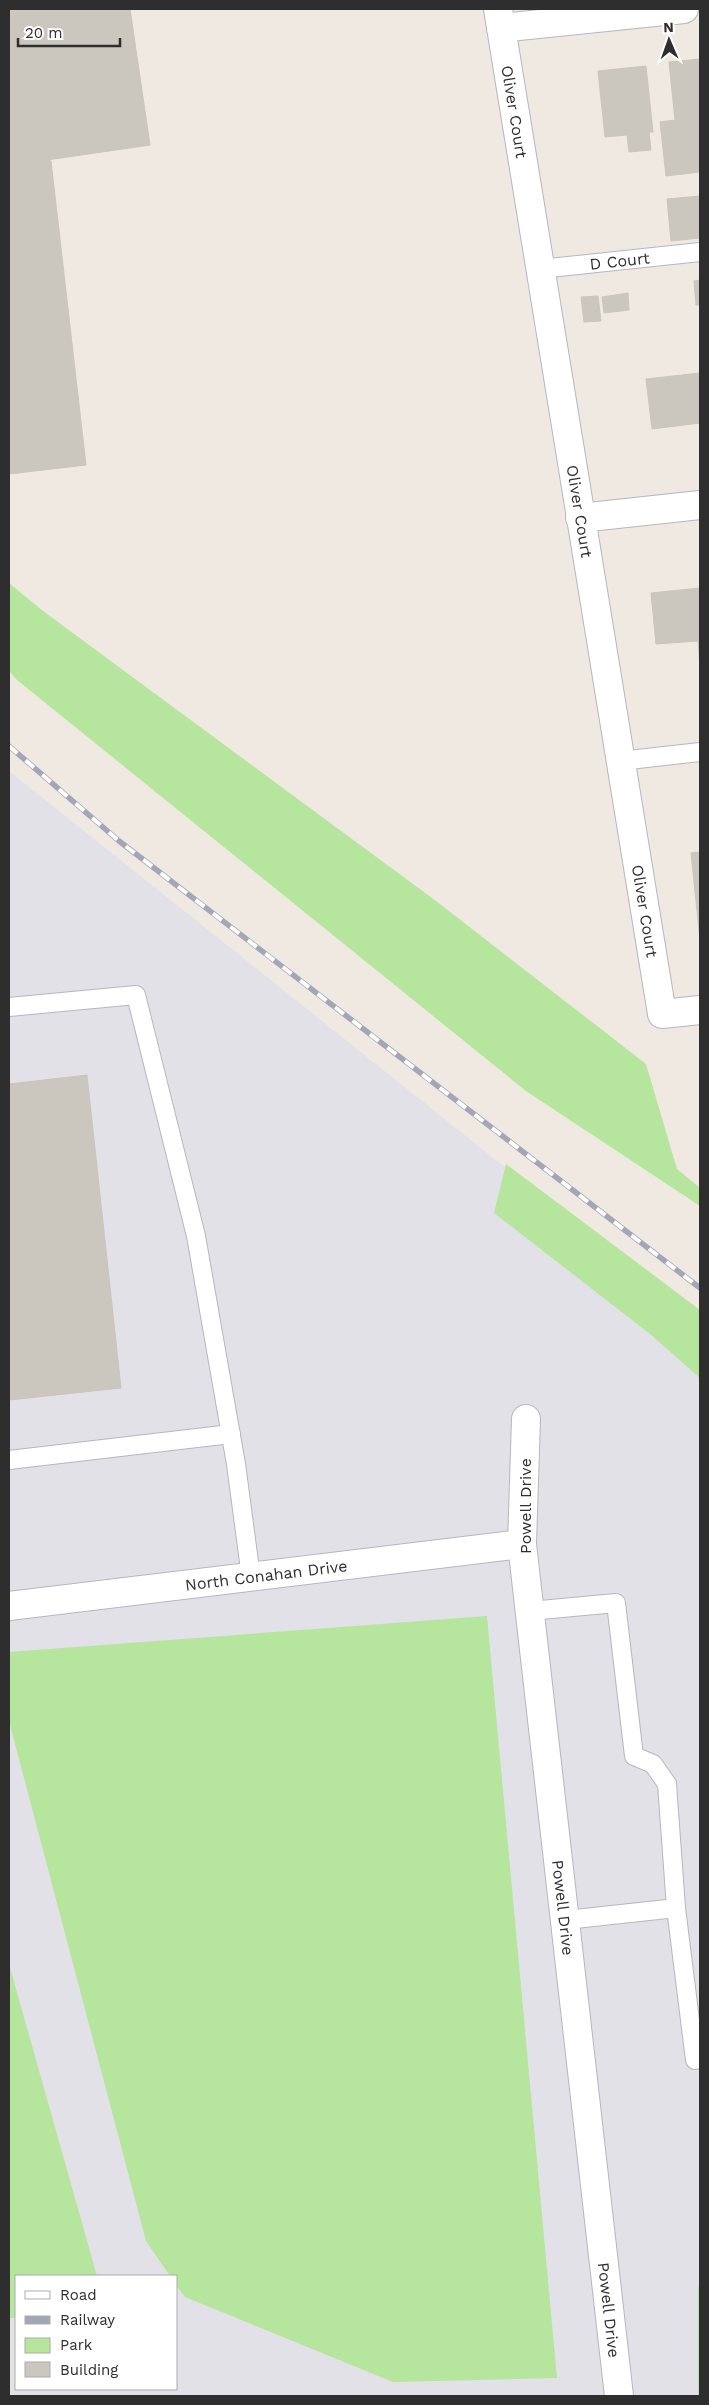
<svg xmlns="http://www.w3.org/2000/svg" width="709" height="2405" viewBox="0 0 709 2405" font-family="'Work Sans',sans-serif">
  <rect width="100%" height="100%" fill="#efe9e1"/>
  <path fill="#e3e1e8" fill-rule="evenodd" d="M9,771L700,1323V2396H9ZM16,2276H176V2389H16Z"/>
  <path fill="#b6e59e" d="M9,583L43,611L436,901L646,1064L677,1169L700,1188V1206L526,1091L17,680L9,671Z
    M506,1164L700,1310V1378L650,1334L494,1213Z
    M487,1616L557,2378L393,2382L185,2297L176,2285V2276H170L146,2241L9,1721V1652Z
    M9,1964L97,2276H16V2318H9Z
    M700,2285V2396H698V2288Z"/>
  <path fill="#cbc7bf" stroke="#cbc5ba" d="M9,9H130L150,145L47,160L51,161L86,465L9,474Z
    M700,59V172L666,176L660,122L675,120L669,62Z
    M646,66L653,132H649L651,150L629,152L627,135L605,137L598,71Z
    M700,196V238L671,241L667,199Z
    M700,280V305H696L694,281Z
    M628,293L629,310L604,313L602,297Z
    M598,296L601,321L584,322L581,297Z
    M700,373V423L652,429L646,379Z
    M700,588V666L698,641L656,644L651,593Z
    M700,852V940L691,853Z
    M87,1075L121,1388L9,1400V1084Z"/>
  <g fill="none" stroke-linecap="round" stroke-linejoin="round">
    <defs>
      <g id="service">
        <path id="s1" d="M540,269L700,252"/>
        <path d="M620,761L700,752"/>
        <path d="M9,1007L136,995L196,1236L236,1464L251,1577"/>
        <path d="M9,1460L231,1434"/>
        <path d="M530,1611L616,1603L634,1756L653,1764L667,1784L676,1908"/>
        <path d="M566,1920L676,1908L695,2060"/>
      </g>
      <g id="minor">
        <path id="s2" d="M498,9L662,1014L700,1010"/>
        <path d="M501,28L684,9"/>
        <path d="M580,518L700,505"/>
        <path id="s3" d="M526,1419L522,1544L619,2396"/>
        <path id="s4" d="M9,1606L522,1544"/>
      </g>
    </defs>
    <use href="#service" stroke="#b4b7c1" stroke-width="20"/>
    <use href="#minor" stroke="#b4b7c1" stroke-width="30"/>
    <use href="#service" stroke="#fff" stroke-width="18"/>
    <use href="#minor" stroke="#fff" stroke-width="28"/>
    <defs>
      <path id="rail" d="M9,746L119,841L700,1288"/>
    </defs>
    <use href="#rail" stroke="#a3a6b8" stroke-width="5.5"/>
    <use href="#rail" stroke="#fff" stroke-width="4" stroke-dasharray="11" stroke-linecap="butt"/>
  </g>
  <g text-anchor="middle" stroke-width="5" stroke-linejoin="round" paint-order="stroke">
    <g font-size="16" fill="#2e2e2e" stroke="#fff">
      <text dy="6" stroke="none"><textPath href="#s2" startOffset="104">Oliver Court</textPath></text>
      <text dy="6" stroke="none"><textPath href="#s1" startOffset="80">D Court</textPath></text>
      <text dy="6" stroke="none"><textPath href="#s2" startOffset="509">Oliver Court</textPath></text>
      <text dy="6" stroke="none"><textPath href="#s2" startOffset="914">Oliver Court</textPath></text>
      <text transform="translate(525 1506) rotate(-90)" y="6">Powell Drive</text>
      <text dy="6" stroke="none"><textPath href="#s4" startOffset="259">North Conahan Drive</textPath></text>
      <text dy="6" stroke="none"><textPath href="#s3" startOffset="491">Powell Drive</textPath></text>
      <text dy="6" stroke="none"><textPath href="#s3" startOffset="896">Powell Drive</textPath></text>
    </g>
  </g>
  <rect width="709" height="2405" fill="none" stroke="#2e2e2e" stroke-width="20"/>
  <rect x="15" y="2275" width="162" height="115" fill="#ffffff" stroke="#ababab"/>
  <rect x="25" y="2291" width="25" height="8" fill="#ffffff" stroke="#ababab"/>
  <text x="60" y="2300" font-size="15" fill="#2e2e2e">Road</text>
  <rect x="25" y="2316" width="25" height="8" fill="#a3a6b8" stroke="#ababab"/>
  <text x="60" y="2325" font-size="15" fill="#2e2e2e">Railway</text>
  <rect x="25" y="2338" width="25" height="15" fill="#b6e59e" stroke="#ababab"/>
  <text x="60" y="2350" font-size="15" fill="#2e2e2e">Park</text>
  <rect x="25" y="2362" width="25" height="15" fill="#cbc7bf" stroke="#ababab"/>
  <text x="60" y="2375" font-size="15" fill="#2e2e2e">Building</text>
  <g transform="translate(669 40) rotate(358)" stroke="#ffffff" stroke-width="4" paint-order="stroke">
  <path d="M0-4L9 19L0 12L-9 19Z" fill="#2e2e2e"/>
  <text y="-8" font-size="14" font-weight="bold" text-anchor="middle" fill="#2e2e2e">N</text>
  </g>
  <path d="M18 38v8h102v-8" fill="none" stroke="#2e2e2e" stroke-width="2.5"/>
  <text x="25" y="38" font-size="15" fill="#2e2e2e" stroke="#ffffff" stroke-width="4" paint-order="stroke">20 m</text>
</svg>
